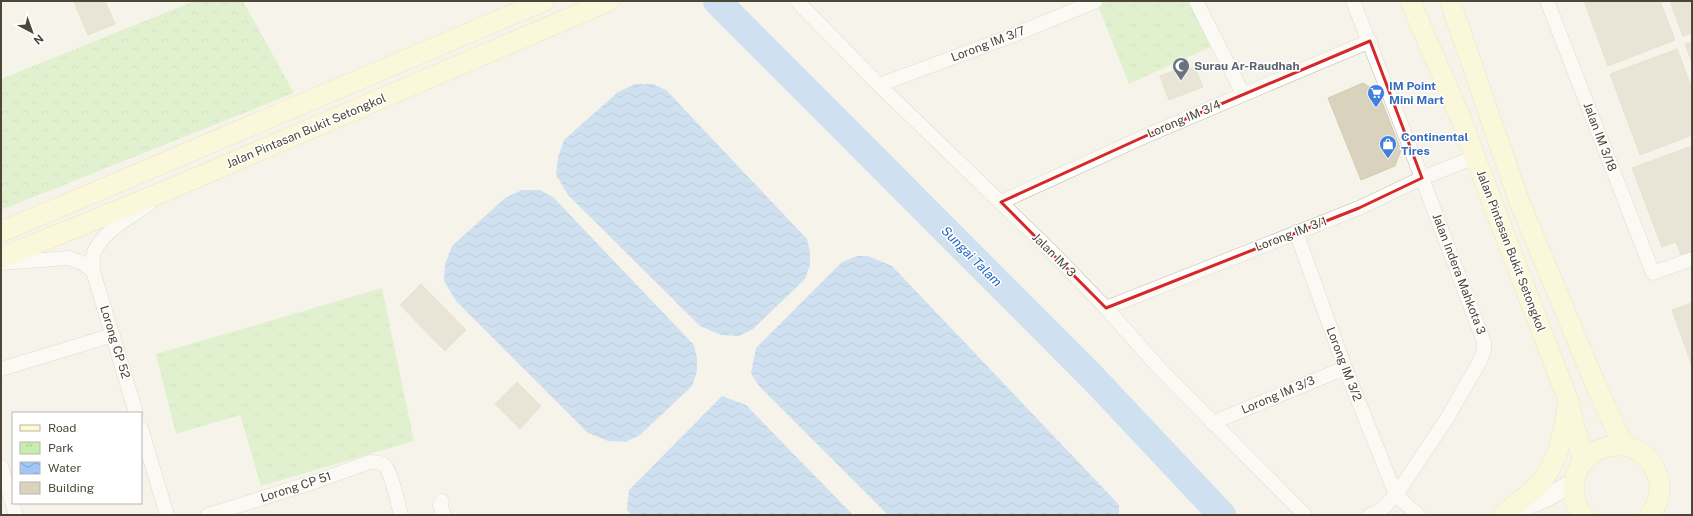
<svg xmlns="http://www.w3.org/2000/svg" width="1693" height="516" viewBox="0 0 1693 516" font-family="'Public Sans',sans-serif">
  <defs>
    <pattern id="forest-crowns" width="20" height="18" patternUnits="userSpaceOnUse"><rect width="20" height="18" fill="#c8eeaf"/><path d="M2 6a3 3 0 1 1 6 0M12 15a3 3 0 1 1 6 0" fill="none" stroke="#adcd97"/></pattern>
    <pattern id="park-tufts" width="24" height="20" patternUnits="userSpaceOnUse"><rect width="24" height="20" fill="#c8eeaf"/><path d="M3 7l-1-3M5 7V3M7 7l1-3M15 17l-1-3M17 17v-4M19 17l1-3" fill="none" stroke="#adcd97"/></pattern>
    <pattern id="water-waves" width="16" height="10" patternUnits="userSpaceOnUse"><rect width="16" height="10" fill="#a1c7f8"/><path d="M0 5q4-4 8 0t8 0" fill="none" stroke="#85a3ca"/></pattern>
  </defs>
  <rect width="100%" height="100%" fill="#f6f4ea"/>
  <path fill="url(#forest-crowns)" d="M194,1H243L294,93L1,210V79Z"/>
  <path fill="url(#park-tufts)" d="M1096,1H1196L1217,44L1129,84Z
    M382,288L414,441L261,486L240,415L176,434L156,354Z"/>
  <path fill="url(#water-waves)" d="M635,84H653L666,90L807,239L810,252V265L805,279L753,329L739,336L721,335L700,326L568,195L556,175L558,157L564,140L618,92Z
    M522,190H540L553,197L694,345L697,359V371L692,386L640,435L626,442L608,441L588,433L456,301L444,281L445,264L452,246L505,198Z
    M857,256H868L892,266L1105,490L1119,505V515H888L759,386L751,373L756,348L842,262Z
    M722,396L746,405L853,515H632L627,510L629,490Z"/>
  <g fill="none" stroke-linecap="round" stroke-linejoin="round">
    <path stroke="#a1c7f8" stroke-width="28" d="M717,1L1094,379L1222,515"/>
  </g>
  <path fill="#d9d3be" stroke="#d5ccb0" d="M77,1H105L115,24L88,35L74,2Z
    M1584,1H1660L1675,40L1608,66Z
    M1670,1H1692V33L1683,36Z
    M1692,42V62L1685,44Z
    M1677,49L1692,89V135L1640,155L1610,74Z
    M1195,67L1203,87L1169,100L1160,76L1181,68L1182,72Z
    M1363,83L1378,92L1401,150L1395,166L1361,180L1328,98Z
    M1692,146V251L1681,255L1676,242L1662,247L1632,168Z
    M421,284L466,330L445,351L400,305Z
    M1692,303V366L1672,310Z
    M517,382L541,406L520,429L495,404Z"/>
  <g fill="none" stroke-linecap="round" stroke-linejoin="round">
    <defs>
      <path id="minor" d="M797,1L879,85L1051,251L1106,308L1161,370L1305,515
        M1196,1L1243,94
        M1353,1L1422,178L1484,342V350L1480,361L1446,420L1396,495L1380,511L1370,515
        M1547,1L1653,273L1692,259
        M879,85L1014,35L1096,1
        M1001,202L1150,134L1370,41
        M1296,232L1345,368L1396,495L1418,515
        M1,263L68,258L81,262L93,271
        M1106,308L1359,208L1422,178L1475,157
        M1,369L113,335
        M136,413L93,271C93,265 92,257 94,252C104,230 131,217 149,204
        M1212,423L1345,368
        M141,428L167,515
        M1,466L16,515
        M442,501L440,505L444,515
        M208,515L314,482L370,462C375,462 381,462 385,466C393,476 397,502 401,515"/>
      <path id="tertiary" d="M1509,514L1546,498L1574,482"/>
      <path id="secondary" d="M1410,1L1462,121L1475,157L1568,400L1583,461
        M1450,1L1519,201L1597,388L1623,445
        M1,232L544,1
        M1,258L175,187L609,1
        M1503,515C1514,505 1534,491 1543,480C1558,459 1563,435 1567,410
        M1583,515C1577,508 1574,499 1574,490C1573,439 1645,428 1658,478C1662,490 1658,505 1650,515"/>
    </defs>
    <use href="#minor" stroke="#c3beab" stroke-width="15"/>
    <use href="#tertiary" stroke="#c3beab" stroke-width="19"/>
    <use href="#secondary" stroke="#dad395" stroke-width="21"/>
    <use href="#minor" stroke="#fff" stroke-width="14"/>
    <use href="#tertiary" stroke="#fff" stroke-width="18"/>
    <use href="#secondary" stroke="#fffacb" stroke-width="20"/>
  </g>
  <path d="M0 0H1693V516H0ZM1370,41L1422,178L1359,208L1106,308L1001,202L1150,134Z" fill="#f6f4ea" fill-opacity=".55" fill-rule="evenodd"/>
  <path fill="none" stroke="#d62828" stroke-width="3" stroke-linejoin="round" d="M1370,41L1422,178L1359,208L1106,308L1001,202L1150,134Z"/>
  <defs>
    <symbol id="mosque-pin" viewBox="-11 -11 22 30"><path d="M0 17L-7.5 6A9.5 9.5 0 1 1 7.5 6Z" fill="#6b7280" stroke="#fff"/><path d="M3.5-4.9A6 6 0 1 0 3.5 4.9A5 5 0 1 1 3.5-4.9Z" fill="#fff"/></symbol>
    <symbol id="supermarket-pin" viewBox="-11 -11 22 30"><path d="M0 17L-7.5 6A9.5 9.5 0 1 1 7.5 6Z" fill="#3f7fe0" stroke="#fff"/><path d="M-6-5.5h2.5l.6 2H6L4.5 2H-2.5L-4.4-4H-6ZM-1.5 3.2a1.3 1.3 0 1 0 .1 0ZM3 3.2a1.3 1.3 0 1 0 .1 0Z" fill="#fff"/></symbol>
    <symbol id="shop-pin" viewBox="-11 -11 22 30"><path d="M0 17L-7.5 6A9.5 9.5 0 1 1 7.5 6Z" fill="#3f7fe0" stroke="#fff"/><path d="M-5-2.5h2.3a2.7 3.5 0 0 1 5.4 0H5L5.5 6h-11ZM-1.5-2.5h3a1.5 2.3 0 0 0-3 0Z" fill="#fff"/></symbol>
  </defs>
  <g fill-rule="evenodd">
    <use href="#mosque-pin" x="1171" y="56" width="20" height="27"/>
    <use href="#supermarket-pin" x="1366" y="83" width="20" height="27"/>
    <use href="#shop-pin" x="1378" y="134" width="20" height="27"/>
  </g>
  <g text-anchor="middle" stroke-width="3" stroke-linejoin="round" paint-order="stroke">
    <g font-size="12" fill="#4b4637" stroke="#fff">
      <text transform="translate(988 44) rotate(-21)" y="4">Lorong IM 3/7</text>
      <text transform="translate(1184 119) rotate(-23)" y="4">Lorong IM 3/4</text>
      <text transform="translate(306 131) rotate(-23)" y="4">Jalan Pintasan Bukit Setongkol</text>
      <text transform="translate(1600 137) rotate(69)" y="4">Jalan IM 3/18</text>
      <text transform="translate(1291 234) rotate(-21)" y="4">Lorong IM 3/1</text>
      <text transform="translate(1511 251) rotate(69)" y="4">Jalan Pintasan Bukit Setongkol</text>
      <text transform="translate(1054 255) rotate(45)" y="4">Jalan IM 3</text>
      <text transform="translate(1459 274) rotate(69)" y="4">Jalan Indera Mahkota 3</text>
      <text transform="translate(115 342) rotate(73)" y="4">Lorong CP 52</text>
      <text transform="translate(1344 364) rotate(69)" y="4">Lorong IM 3/2</text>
      <text transform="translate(1278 395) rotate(-23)" y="4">Lorong IM 3/3</text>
      <text transform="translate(296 487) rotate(-18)" y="4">Lorong CP 51</text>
    </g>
    <g font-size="12" font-weight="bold" fill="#5b616d" stroke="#fff" text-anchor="start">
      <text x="1194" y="70">Surau Ar-Raudhah</text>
    </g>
    <g font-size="12" font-weight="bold" fill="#366cbe" stroke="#fff" text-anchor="start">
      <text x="1389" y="90">IM Point<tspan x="1389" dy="14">Mini Mart</tspan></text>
      <text x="1401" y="141">Continental<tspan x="1401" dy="14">Tires</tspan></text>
    </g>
    <g font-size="13" font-style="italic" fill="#2467c3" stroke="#fff">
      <text transform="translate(972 256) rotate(45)" y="5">Sungai Talam</text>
    </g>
  </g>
  <rect width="1693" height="516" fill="none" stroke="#4b4637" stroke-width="4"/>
  <rect x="12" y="412" width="130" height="92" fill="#ffffff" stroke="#b7b5af"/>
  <rect x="20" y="425" width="20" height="6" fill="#fffacb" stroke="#b7b5af"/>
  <text x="48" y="432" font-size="12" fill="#4b4637">Road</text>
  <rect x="20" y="442" width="20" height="12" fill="url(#park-tufts)" stroke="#b7b5af"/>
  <text x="48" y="452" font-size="12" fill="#4b4637">Park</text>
  <rect x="20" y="462" width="20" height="12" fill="url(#water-waves)" stroke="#b7b5af"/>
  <text x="48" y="472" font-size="12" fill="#4b4637">Water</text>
  <rect x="20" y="482" width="20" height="12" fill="#d9d3be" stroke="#b7b5af"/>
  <text x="48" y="492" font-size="12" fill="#4b4637">Building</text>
  <g transform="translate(32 32) rotate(139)" stroke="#ffffff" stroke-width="3" paint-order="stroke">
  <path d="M0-3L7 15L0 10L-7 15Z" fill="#4b4637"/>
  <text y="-6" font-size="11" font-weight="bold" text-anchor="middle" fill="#4b4637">N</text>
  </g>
</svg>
